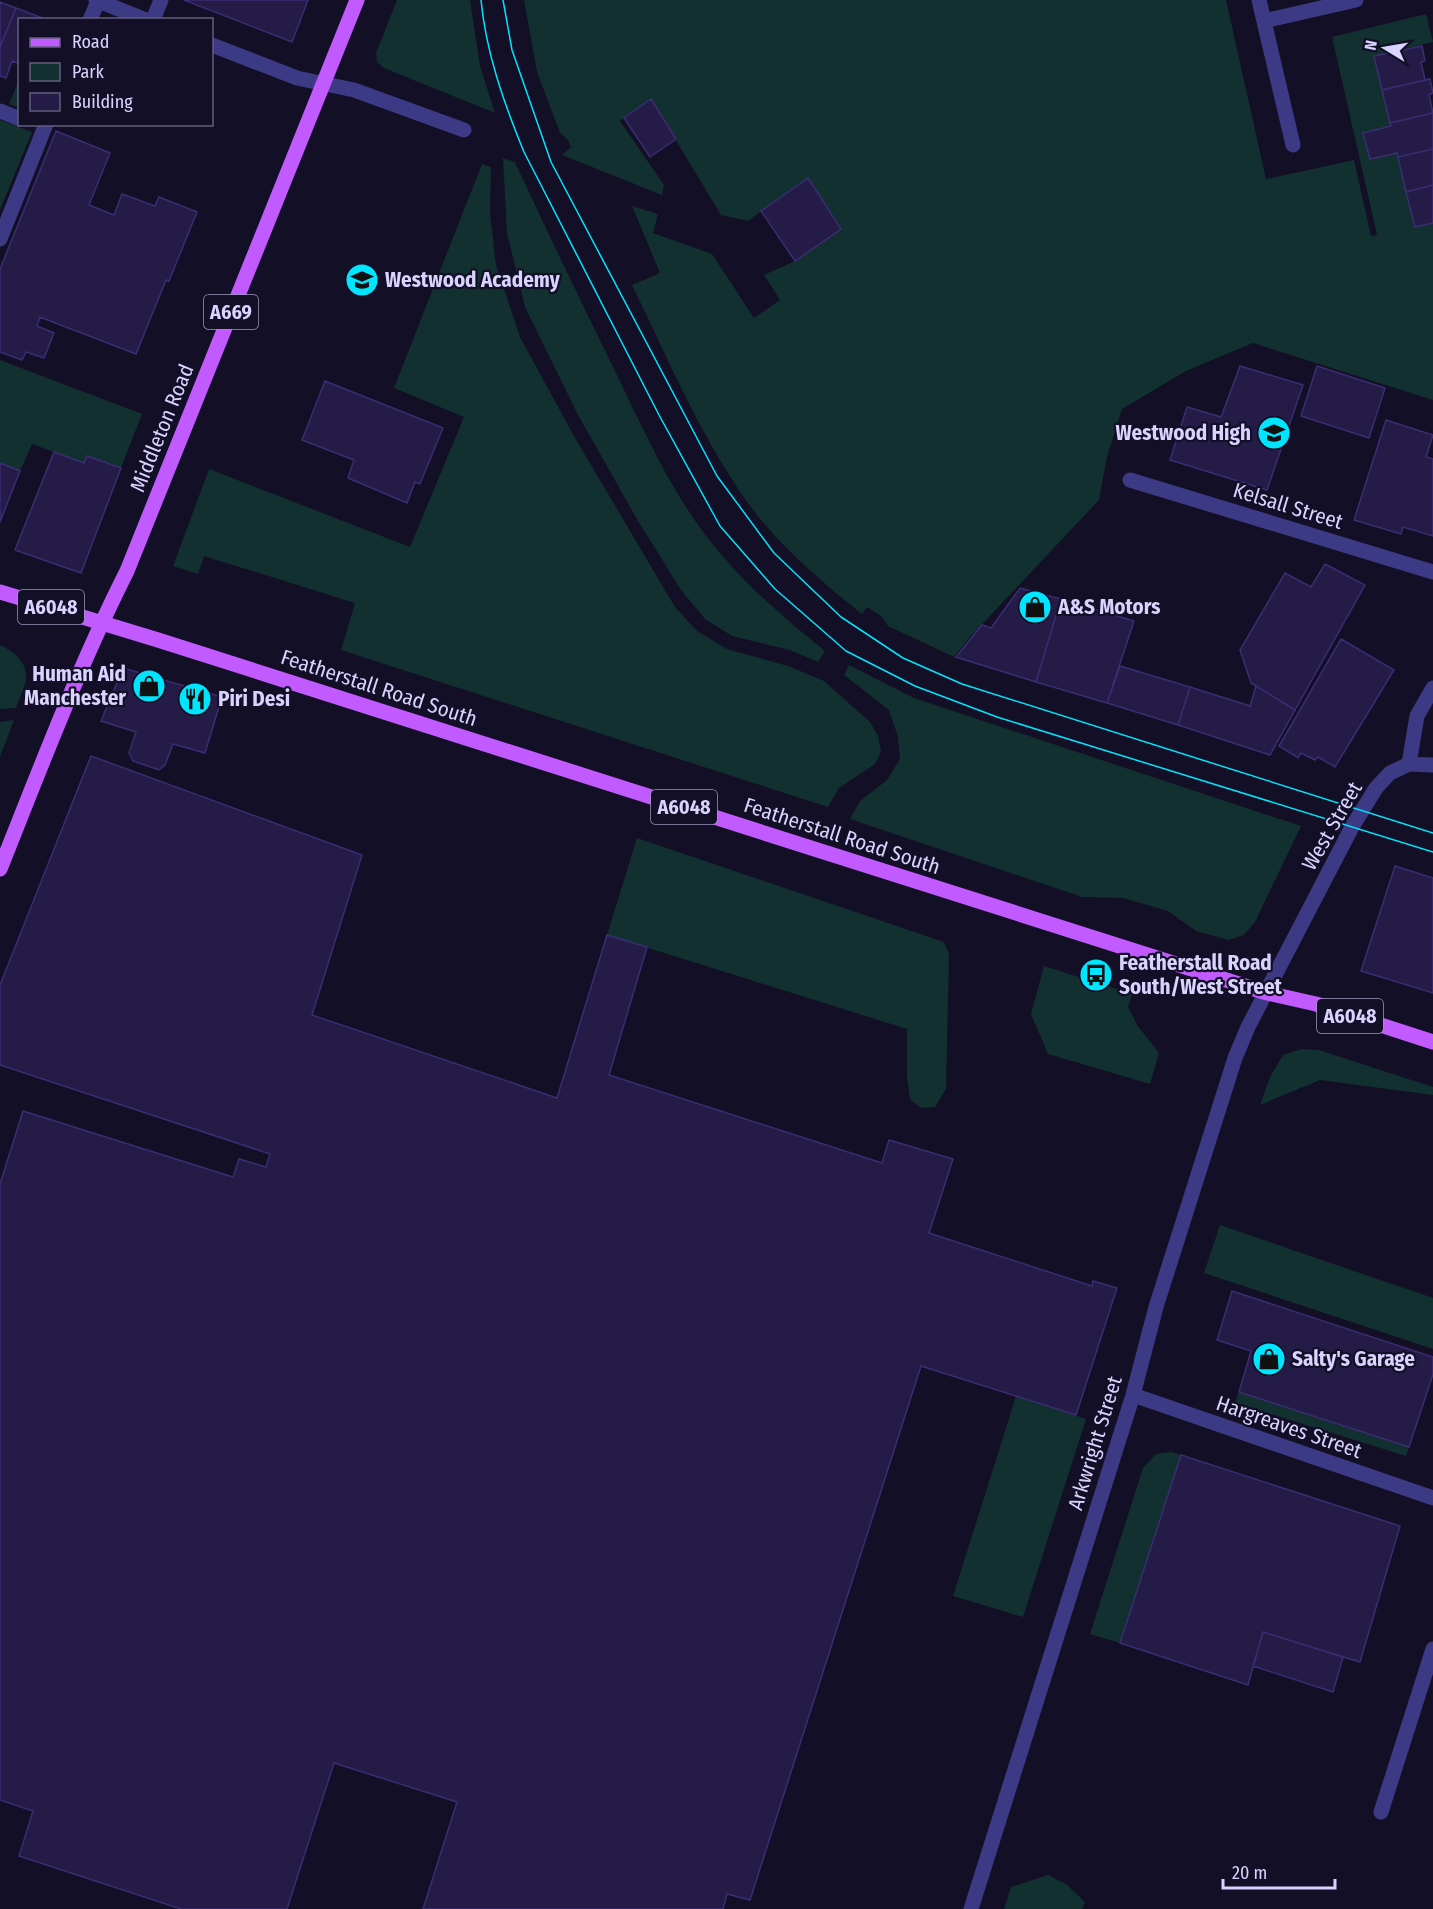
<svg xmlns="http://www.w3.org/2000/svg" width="1433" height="1909" viewBox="0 0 1433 1909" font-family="'Fira Sans Condensed',sans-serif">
  <rect width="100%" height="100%" fill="#130f26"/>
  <path fill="#12302f" d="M397,0H470L480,66L495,113L384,68L377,62L376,53Z
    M524,0H1226L1266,179L1354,160L1371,236L1377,235L1332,37L1426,14L1433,42L1374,56L1391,126L1363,134L1370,159L1397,153L1415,227L1433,223V400L1253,343L1186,371L1122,409L1107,457L1099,500L971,636L954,657L888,626L881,616L867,607L862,614C819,580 777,544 745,499C699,433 667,357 632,285L660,273L632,206L658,214L653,233L712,254L754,318L780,300L764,275L795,261L841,228L808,178L748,221L721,215L651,99L620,121L664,185L662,195L562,155L571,147L568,140L560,133L537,72Z
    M18,82H20L19,108L9,104Z
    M0,120L32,132L0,210Z
    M503,158L515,162C547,232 581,301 615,371C643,429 670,490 710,541C743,583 783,617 825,651L818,662L790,650L732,636L705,619L681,590L638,521L577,413L525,307L507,233Z
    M482,164L491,167L490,214L496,265L520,337L575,438L675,607L697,631L727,649L788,666L824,681L870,722L878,736L881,752L875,764L839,788L828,807L341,650L355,603L204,556L198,574L173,566L209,469L410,547L464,417L394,388Z
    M0,360L142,414L121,468L87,456L84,463L32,444L20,471L0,463Z
    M0,645C13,651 28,662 26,679C25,688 19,699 16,708L0,709Z
    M849,665L914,698L1301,826L1255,922L1244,935L1229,940L1196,931L1168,911L1123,898L1082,897L850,819L860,801L887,780L900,759L898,737L889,710L844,675Z
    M14,720L0,757V722Z
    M637,838L944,942L949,954L946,1089L935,1107L922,1108L910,1100L907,1077V1029L607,935Z
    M1044,966L1132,994L1128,1007L1137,1025L1159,1053L1150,1084L1048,1054L1031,1014Z
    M1302,1049L1319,1050L1433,1087V1095L1320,1080L1260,1105L1270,1077L1283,1055Z
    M1220,1225L1433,1298V1349L1204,1273Z
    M1239,1392L1409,1447L1406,1456L1235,1403Z
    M1016,1396L1086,1419L1023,1617L953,1596Z
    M1172,1452L1181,1455L1120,1643L1090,1634L1143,1468L1156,1454Z
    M1048,1875L1066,1884L1085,1902L1082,1909H1004L1011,1887Z"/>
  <path fill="#241b47" stroke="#3b2d73" stroke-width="1.5" d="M184,0H308L292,42Z
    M0,2L16,8L0,47Z
    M16,8L45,19L20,20V64L12,61L6,78L0,76V47Z
    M1422,46L1425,61L1421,62L1425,80L1382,90L1374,56Z
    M1430,79L1433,93L1429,95L1433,113L1390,123L1382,90Z
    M651,99L676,139L650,157L624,118Z
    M1433,113V149L1398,157L1397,153L1370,159L1363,133L1391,126L1390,123Z
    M56,131L110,153L89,205L114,215L122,194L155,206L159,197L197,212L169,281L166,280L136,354L40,317L37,326L54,333L44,358L26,352L22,360L0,352V269Z
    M1433,149V185L1406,192L1398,157Z
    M808,178L841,229L795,261L761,211Z
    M1433,185V223L1415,227L1406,192Z
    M1240,366L1303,385L1267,490L1170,460L1187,407L1221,417Z
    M1317,366L1385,388L1369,438L1301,416Z
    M325,381L443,428L420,484L415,482L407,503L348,478L354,460L302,440Z
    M1386,420L1433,435L1426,457L1433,459V536L1403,527L1401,534L1354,520Z
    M54,452L84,463L87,456L121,468L81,573L15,550Z
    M0,463L20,471L0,522Z
    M1325,564L1365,585L1295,710L1251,683L1240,650L1285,573L1311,587Z
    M1020,588L1061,599L1036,682L956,657L982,625L991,628Z
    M1061,599L1134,621L1107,703L1036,682Z
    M1341,639L1394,670L1335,767L1318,757L1315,760L1301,753L1298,758L1279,746Z
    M1120,666L1190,687L1178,725L1107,703Z
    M123,668L222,697L205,753L173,744L165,765L159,770L133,761L129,753L136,732L101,721Z
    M1256,686L1295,710L1270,755L1178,725L1190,687L1250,706Z
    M91,756L362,855L312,1015L557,1098L607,935L647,947L609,1075L882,1163L889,1140L953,1159L929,1233L1092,1286L1093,1281L1117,1288L1076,1415L921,1366L750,1900L727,1894L723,1909H423L457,1802L334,1763L287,1909H181L19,1856L33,1811L0,1800V1184L23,1111L233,1177L239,1159L266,1167L270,1154L0,1065V985Z
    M1395,866L1433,878V993L1361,971Z
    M1232,1291L1433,1357V1374L1409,1447L1239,1392L1251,1351L1217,1340Z
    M1181,1455L1400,1526L1360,1662L1263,1632L1248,1685L1120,1643Z
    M1263,1632L1343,1657L1333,1692L1253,1666Z"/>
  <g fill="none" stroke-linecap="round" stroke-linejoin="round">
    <path stroke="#3d3a85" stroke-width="15" d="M96,0L146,20
      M1259,0L1293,145
      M90,20L98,1
      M153,20L161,0
      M1264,21L1356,0
      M212,45L297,78L354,90L464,130
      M0,111L20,119
      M0,239L46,124
      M1130,480L1433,572
      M1409,764L1417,716L1433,688
      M1133,1395L1433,1498
      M1381,1812L1433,1649
      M971,1909L1133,1395L1156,1307L1235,1058L1248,1027L1352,827L1376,788L1390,773L1409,764L1433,765"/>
    <path stroke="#c25bff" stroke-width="15" d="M0,592L158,640L1267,993L1316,1004L1433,1042
      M0,869C40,769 78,668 127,571L357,0"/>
    <path stroke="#00e5ff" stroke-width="1.5" d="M481,0C486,53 504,103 524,152L659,415L720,526L775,589L846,651L915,686L997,717L1433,852
      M503,0L512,50L551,162L717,476L774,553L841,617L903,658L962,684L1433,833"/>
  </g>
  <defs>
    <symbol id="school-disc" viewBox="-11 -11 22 22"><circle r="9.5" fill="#00e5ff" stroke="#130f26"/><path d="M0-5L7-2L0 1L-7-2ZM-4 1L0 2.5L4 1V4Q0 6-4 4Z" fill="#111"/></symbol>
    <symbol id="shop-disc" viewBox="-11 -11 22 22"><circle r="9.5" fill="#00e5ff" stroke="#130f26"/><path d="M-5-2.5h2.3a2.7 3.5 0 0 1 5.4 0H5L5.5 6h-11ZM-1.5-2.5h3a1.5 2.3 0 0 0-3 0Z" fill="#111"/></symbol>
    <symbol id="restaurant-disc" viewBox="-11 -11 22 22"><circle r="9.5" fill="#00e5ff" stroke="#130f26"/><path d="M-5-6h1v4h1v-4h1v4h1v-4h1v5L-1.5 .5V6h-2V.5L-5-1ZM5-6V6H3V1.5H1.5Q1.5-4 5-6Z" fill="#111"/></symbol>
    <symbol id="bus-disc" viewBox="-11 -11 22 22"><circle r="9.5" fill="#00e5ff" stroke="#130f26"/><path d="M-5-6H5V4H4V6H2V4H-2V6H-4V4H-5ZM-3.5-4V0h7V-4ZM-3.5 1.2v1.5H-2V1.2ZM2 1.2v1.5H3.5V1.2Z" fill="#111"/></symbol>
  </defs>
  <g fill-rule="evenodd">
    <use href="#school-disc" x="343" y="261" width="38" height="38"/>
    <use href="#school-disc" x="1255" y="414" width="38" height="38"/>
    <use href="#shop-disc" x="1016" y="588" width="38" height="38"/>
    <use href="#shop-disc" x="130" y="667" width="38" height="38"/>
    <use href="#restaurant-disc" x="176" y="680" width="38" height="38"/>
    <use href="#bus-disc" x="1077" y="956" width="38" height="38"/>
    <use href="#shop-disc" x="1250" y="1340" width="38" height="38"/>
  </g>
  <g text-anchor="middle" stroke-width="4.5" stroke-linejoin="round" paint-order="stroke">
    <g fill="#130f26" stroke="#9e99be" stroke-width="1.5">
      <rect x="204" y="295" width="54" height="34" rx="4.5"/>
      <rect x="18" y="590" width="66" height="34" rx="4.5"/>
      <rect x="651" y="790" width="66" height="34" rx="4.5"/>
      <rect x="1317" y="999" width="66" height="34" rx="4.5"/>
    </g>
    <g font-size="20" font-weight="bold" fill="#d9d4ff">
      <text x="231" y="319">A669</text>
      <text x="51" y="614">A6048</text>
      <text x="684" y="814">A6048</text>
      <text x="1350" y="1023">A6048</text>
    </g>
    <g font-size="21" font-weight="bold" fill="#d9d4ff" stroke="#130f26" text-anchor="start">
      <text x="385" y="287">Westwood Academy</text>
      <text x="1251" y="440" text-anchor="end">Westwood High</text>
      <text x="1058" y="614">A&amp;S Motors</text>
      <text x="126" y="681" text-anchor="end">Human Aid<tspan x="126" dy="24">Manchester</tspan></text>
      <text x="218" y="706">Piri Desi</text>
      <text x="1119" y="970">Featherstall Road<tspan x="1119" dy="24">South/West Street</tspan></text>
      <text x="1292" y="1366">Salty's Garage</text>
    </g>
    <g font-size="21" fill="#d9d4ff" stroke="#130f26">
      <text transform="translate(162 428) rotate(-68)" y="7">Middleton Road</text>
      <text transform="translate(1288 506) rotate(17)" y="7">Kelsall Street</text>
      <text transform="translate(379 688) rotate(18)" y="7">Featherstall Road South</text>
      <text transform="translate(1332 826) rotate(-60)" y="7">West Street</text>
      <text transform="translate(842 836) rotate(18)" y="7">Featherstall Road South</text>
      <text transform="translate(1289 1427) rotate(19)" y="7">Hargreaves Street</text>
      <text transform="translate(1095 1443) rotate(-73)" y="7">Arkwright Street</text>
    </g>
  </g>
  <rect x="18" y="18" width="195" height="108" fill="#130f26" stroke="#625e7d" stroke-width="1.5"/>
  <rect x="30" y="38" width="30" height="9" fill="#c25bff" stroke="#625e7d" stroke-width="1.5"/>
  <text x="72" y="48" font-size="18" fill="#d9d4ff">Road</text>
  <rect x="30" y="63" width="30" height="18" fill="#12302f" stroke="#625e7d" stroke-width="1.5"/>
  <text x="72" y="78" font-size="18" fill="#d9d4ff">Park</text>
  <rect x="30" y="93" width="30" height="18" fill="#241b47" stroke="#625e7d" stroke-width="1.5"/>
  <text x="72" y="108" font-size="18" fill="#d9d4ff">Building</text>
  <g transform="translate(1385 48) rotate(281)" stroke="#130f26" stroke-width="4.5" paint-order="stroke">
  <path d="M0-4.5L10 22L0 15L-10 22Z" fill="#d9d4ff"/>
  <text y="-9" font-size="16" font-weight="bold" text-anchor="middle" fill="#d9d4ff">N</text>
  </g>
  <path d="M1223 1879v9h112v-9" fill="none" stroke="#d9d4ff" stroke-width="3"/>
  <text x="1232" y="1879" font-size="18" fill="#d9d4ff" stroke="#130f26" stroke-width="4.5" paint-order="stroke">20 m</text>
</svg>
